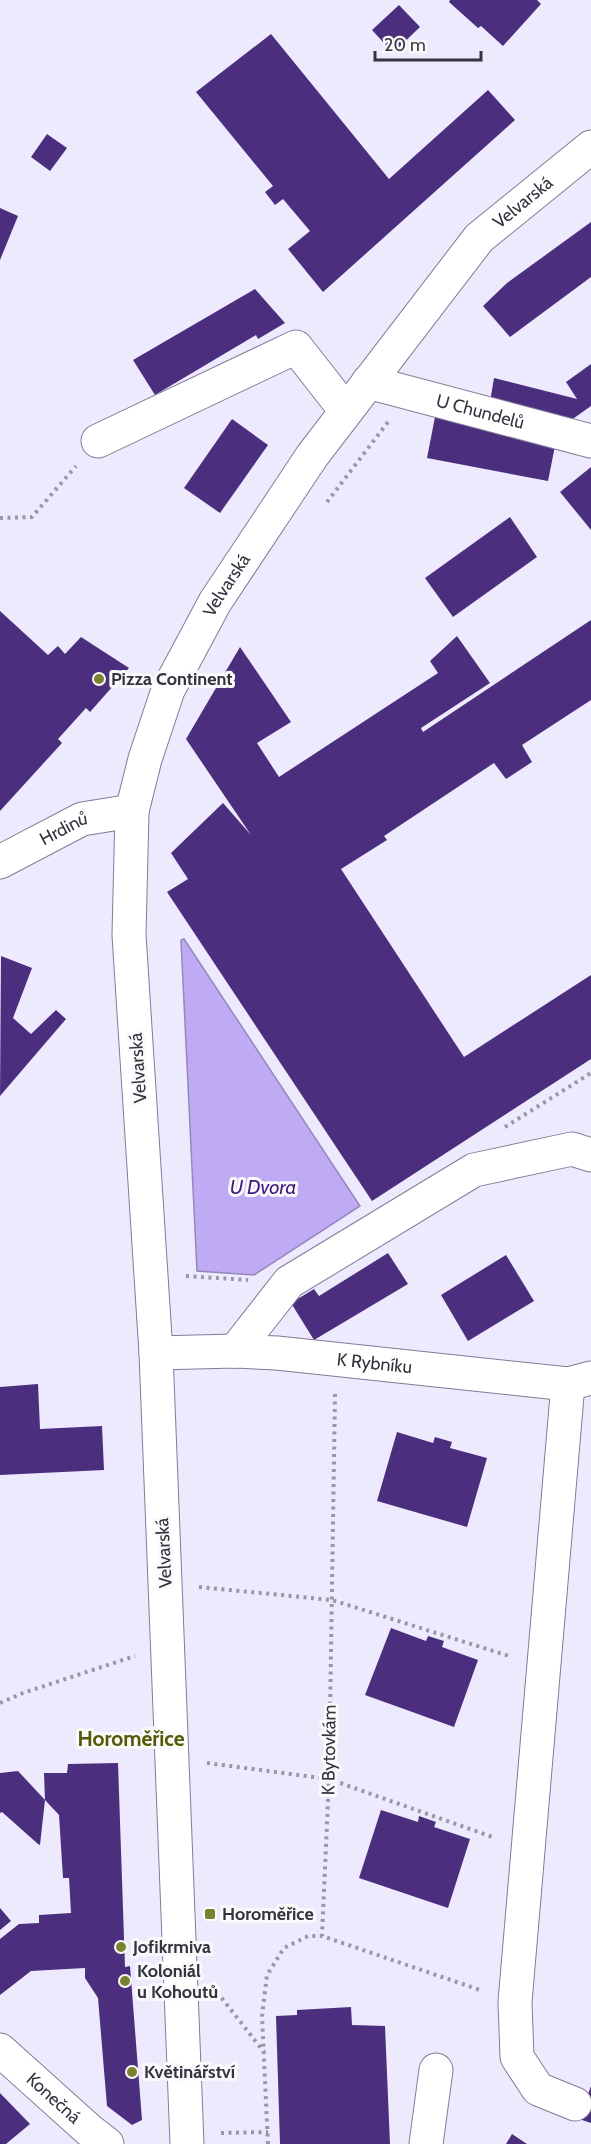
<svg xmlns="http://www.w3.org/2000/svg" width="591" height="2144" viewBox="0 0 591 2144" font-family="Cabin,sans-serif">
  <rect width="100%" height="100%" fill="#eeeafd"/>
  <path fill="#beabf3" stroke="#9587bd" stroke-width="1.5" d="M184,939L360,1206L254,1275L197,1271L181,940Z"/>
  <path fill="#4b2f7e" d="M450,0H537L541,4L503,46L481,26L478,28L449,2Z
    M399,5L420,27L393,53L372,30Z
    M271,34L389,179L488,90L515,120L323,292L288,249L310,231L283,199L275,205L265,192L273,186L196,92Z
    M47,134L67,148L50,171L31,157Z
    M0,208L18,216L0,260Z
    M591,222V277L510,337L483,306L507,283Z
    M255,289L285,323L258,339L256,335L155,395L133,360Z
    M591,364V406L567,423L489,408L494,378L577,399L566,382Z
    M435,417L556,441L548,481L427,458Z
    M232,419L268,445L220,513L184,488Z
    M591,467V530L560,492Z
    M510,517L537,557L453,617L425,578Z
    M0,611L48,655L58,646L65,654L81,637L129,668L90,712L86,708L58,739L62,743L0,811Z
    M591,620V700L522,745L532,762L506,779L494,763L384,836L387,840L341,869L464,1057L591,975V1059L372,1201L167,892L188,879L171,853L223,803L251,835L186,739L240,647L291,722L257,743L279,777L438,673L430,661L457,636L490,683L421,728L423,732Z
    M1,956L32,968L13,1018L31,1034L56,1010L66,1019L0,1096Z
    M388,1253L408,1284L314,1340L291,1303L314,1289L319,1296Z
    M506,1255L534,1301L468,1341L441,1295Z
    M38,1384L40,1429L102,1426L104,1470L0,1475V1387Z
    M397,1432L433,1443L435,1437L452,1442L450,1448L487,1458L467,1527L377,1501Z
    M391,1628L426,1641L428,1636L444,1641L442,1647L478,1660L454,1727L365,1695Z
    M118,1763L125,1967L130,1966L142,2120L132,2125L107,2106L98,1998L85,1978V1968L31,1971L0,1995V1939L19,1924L39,1923V1915L71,1913L69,1878H63L59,1815L45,1800L40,1845L38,1844L2,1812L0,1813V1773L18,1771L45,1800L44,1773H67L68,1764Z
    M381,1810L418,1822L419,1816L436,1822L434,1827L470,1839L448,1908L359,1878Z
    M0,1908L11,1921L0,1930Z
    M351,2007L352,2025L385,2026L390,2144H280L276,2016L297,2015V2010Z
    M591,2086V2123L579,2119Z
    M0,2093L30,2124L6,2144H0Z
    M512,2134L527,2144H506Z"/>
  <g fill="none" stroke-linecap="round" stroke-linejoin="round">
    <defs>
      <g id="minor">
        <path id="s1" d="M368,382L591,441"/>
        <path d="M98,441L296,347L346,411"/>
        <path id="s2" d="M0,862L82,819L132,811"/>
        <path d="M235,1351L289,1282L474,1170L572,1149L591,1155"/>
        <path id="s3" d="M156,1353L235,1351L277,1353L568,1384L591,1378"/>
        <path d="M568,1384L515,2002L517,2057L538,2089L575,2104"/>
        <path id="s4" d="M0,2050L89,2130L107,2144"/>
        <path d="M426,2144L436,2070"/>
      </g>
      <g id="major">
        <path id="s5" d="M187,2144L156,1353L129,935L132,811L145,759L168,690L215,602L312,456L479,238L591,147"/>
      </g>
    </defs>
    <use href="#minor" stroke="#827b98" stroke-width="35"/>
    <use href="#major" stroke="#827b98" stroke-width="35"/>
    <path stroke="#9a96a7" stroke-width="4" stroke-dasharray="3 4.5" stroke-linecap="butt" d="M327,502L388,422
      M0,518L32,517L76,466
      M505,1127L591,1073
      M186,1276L248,1280
      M335,1394L329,1779L322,1936L483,1991
      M199,1587L332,1600L509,1656
      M0,1703L23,1693L135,1656
      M207,1763L329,1779L495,1838
      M217,1992L264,2052
      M221,2133L268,2132
      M268,2144L262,2016L267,1975L284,1948L308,1936H322"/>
    <use href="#minor" stroke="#fff" stroke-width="33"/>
    <use href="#major" stroke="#fff" stroke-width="33"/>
  </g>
  <g fill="#78832f" stroke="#fafafa" stroke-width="2">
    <circle cx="99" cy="679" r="6"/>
    <rect x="204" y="1908" width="12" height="12" rx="3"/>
    <circle cx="121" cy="1947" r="6"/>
    <circle cx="125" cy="1981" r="6"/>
    <circle cx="132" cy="2072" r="6"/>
  </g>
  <g text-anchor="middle" stroke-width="6" stroke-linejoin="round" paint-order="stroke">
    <g font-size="18" fill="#363340" stroke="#fafafa">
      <text dy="6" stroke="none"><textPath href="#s5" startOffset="2067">Velvarská</textPath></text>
      <text dy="6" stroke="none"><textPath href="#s1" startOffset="116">U Chundelů</textPath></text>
      <text dy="6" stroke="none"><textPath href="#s5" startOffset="1581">Velvarská</textPath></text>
      <text dy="6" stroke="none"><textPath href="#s2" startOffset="72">Hrdinů</textPath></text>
      <text transform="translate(138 1068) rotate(-94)" y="6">Velvarská</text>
      <text dy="6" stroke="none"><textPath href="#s3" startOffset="219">K Rybníku</textPath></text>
      <text transform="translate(164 1553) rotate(-93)" y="6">Velvarská</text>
      <text transform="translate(329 1750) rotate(-89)" y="6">K Bytovkám</text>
      <text dy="6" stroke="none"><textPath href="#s4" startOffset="72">Konečná</textPath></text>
    </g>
    <g font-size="18" font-weight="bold" fill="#363340" stroke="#fafafa" text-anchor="start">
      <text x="111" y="685">Pizza Continent</text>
      <text x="222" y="1920">Horoměřice</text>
      <text x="133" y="1953">Jofikrmiva</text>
      <text x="137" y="1977">Koloniál<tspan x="137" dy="21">u Kohoutů</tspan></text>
      <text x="144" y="2078">Květinářství</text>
    </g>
    <g font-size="20" font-style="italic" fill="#44197f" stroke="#fafafa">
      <text x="263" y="1194">U Dvora</text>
    </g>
    <g font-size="21" font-weight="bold" fill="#525a04" stroke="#fafafa">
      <text x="131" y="1746">Horoměřice</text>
    </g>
  </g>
  <path d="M375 51v9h106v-9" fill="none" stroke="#363340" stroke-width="3"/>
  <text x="384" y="51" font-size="18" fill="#363340" stroke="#fafafa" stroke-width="4.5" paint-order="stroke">20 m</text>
</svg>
